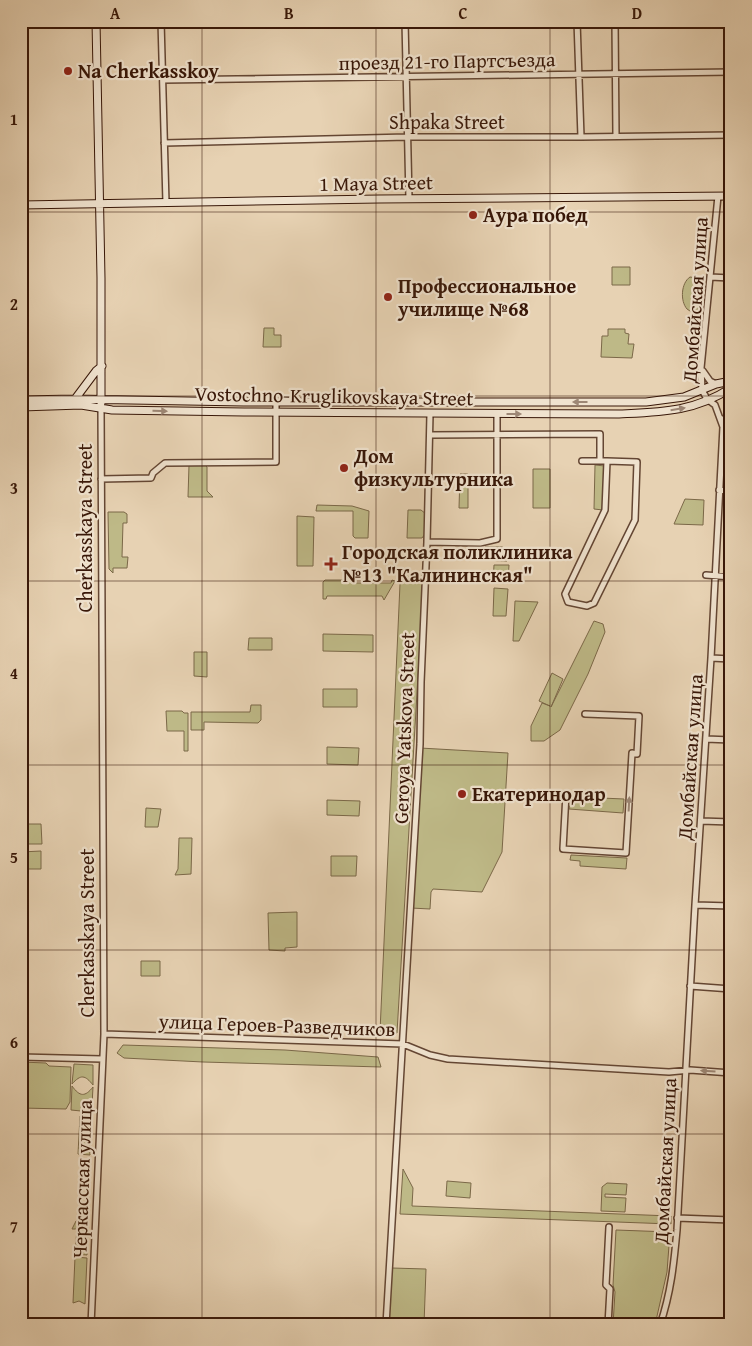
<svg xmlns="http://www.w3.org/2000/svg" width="752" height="1346" viewBox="0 0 752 1346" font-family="'Gentium Book Plus',serif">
  <rect width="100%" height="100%" fill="#e7d2b3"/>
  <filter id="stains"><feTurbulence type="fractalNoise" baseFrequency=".004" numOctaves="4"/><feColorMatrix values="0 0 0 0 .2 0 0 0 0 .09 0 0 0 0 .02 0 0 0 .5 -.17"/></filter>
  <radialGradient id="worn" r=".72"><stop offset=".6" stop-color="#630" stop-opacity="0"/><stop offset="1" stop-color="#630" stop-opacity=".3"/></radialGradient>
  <path fill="#beb987" stroke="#7b6848" d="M612,267H630V285H612Z
    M690,277L697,278L698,310L690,311L687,309C680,301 681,283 690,277Z
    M264,328H274V335H281V347H263Z
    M608,329H625V333L629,334L628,344H634L632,358L601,357L602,336H608Z
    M189,465H205L207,467V491L213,497H188Z
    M595,465L605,466L603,510L594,509Z
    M533,469H550V508H533Z
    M460,474H468V508H459Z
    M685,499L704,500L703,525L674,524Z
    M317,505L352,506L369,511L368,538H355L353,536V511H316Z
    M408,510H421L426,514L425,534L422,538H407Z
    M108,512H124L127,514V523H123L122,557H128L127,568H113V573L109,569Z
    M297,516L314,517L313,566H297Z
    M485,547H502L507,549V561L483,560Z
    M494,565H509L508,580L505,583L493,582Z
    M412,572L424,574L397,1033L380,1032L400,584L406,574Z
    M325,580H349L352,583H391L392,580L395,581L384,600L382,596H327L326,599H323V582Z
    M494,588L508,589L506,616H493Z
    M515,601L538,602L519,641H513Z
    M594,621L603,624L605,632L588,674L560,730L544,741H531V726L542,703L550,706L539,701L552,673L563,679L551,707Z
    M323,634L373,635V652L323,651Z
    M249,638H272V650H248Z
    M194,652H207V677L194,676Z
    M323,689H357V707H323Z
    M251,705H261V720L258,723L204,722V730H191V712H250Z
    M166,711H182L184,713H188V751H184V731H167Z
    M327,747L359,748L358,765L327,764Z
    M420,748L508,753L502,852L482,892L433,889L431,892L430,909L411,908Z
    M579,797L624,799L623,813L569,809L570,800H578Z
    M327,800L360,801L359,816L327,815Z
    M146,808L161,809L158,827H145Z
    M21,824H41L42,844H21Z
    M179,838H192L191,874L175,875L178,869Z
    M41,851V869H21V852Z
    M571,855L627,858L626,869L580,866V861L570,860Z
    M331,856H357L356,876H331Z
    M297,912V947L285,948V951L269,950L268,913Z
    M141,961H160V976H141Z
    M123,1045L285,1050L378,1057L381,1067L203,1062L124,1058L117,1053Z
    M21,1062L46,1063L49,1066L71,1067L70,1102L66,1109L21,1108Z
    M74,1064L93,1065V1085C85,1075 81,1074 72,1084Z
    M72,1086C80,1097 85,1097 93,1087L92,1105L81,1111L71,1110Z
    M92,1109L91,1126L88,1130L90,1155L78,1154L80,1116Z
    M403,1169L413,1188L412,1206L671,1216V1224L400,1214Z
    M447,1181L471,1183L470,1198L446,1196Z
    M607,1183L627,1184L626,1195L605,1194V1197L626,1198L625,1212L601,1211L602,1187Z
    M76,1221H88L87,1255L75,1254L77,1229H72Z
    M616,1230L670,1232L667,1272L655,1325H613L615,1292L613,1285Z
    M75,1257L87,1258L85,1304L79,1301L73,1303Z
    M392,1268L426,1269L424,1325H388Z"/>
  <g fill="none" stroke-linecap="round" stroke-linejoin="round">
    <defs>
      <path id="street" d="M161,21L166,203
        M405,21L409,199
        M577,21L581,137
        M615,21L616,136
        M163,80L731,72
        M164,143L407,137H581L731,135
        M710,277L731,278
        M703,371L710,381L716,384
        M722,419H731
        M430,435L600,434V461
        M582,461H607L605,510L565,594L568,602L587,606L594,603L635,520L637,462L607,461
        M101,479L151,478L153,473L165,463L276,462V402
        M719,490L731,491
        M427,542L480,543L497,539V414
        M706,575L731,577
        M711,658L731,659
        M706,739L731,740
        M566,794L563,849L626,853L632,753L637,754L639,716L585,714
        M701,821L731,822
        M695,905L731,906
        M690,986L731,989
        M104,1034L403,1044L430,1055L448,1059L669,1072L690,1070L731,1073
        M21,1057L102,1059
        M677,1218L731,1220
        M91,1325L104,1034L101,409
        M386,1325L420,744L421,682L427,542L430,414
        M608,1325L610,1289L606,1285L609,1227
        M660,1325C671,1293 674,1263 677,1230L695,905L711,658L723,427L715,405L707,399L702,390L701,368L718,196"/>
      <path id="secondary" d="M96,21L101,278V403
        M21,205L379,199L731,196
        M75,399L96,371L102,366
        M21,400L75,399L244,402H646L684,397L716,384L731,381
        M21,407L81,405L112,410L244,412L619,414C660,412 694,412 731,388"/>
    </defs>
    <use href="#street" stroke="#644633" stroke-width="8"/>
    <use href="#secondary" stroke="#381708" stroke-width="9"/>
    <use href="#street" stroke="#efe2ce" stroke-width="5"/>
    <use href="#secondary" stroke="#efe2ce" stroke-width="7"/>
  </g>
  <defs><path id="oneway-solid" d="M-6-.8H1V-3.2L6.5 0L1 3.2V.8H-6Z" transform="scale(1.25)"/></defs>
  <g fill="#9d8775">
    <use href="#oneway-solid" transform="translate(580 402) rotate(-180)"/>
    <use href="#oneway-solid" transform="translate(678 409) rotate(-9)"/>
    <use href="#oneway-solid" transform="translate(160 411) rotate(1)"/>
    <use href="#oneway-solid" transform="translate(514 414)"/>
    <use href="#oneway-solid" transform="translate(629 804) rotate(-87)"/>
    <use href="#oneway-solid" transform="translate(708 1071) rotate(-177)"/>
  </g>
  <path fill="none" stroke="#381708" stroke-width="1" stroke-opacity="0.55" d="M202,21V1325M376,21V1325M550,21V1325M21,212H731M21,396H731M21,581H731M21,765H731M21,950H731M21,1134H731"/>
  <g fill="#8f2418" stroke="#efe2ce" stroke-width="2">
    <circle cx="68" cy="71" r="5"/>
    <circle cx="473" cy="215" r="5"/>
    <circle cx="388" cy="297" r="5"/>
    <circle cx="344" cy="468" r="5"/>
    <path d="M328.5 556.5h5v5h5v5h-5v5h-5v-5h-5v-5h5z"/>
    <circle cx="462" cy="794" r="5"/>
  </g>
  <g text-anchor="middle" stroke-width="4.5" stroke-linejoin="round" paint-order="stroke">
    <g font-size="20" fill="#381708" stroke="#efe2ce">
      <text transform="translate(447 61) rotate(-1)" y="7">проезд 21-го Партсъезда</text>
      <text x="447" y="129">Shpaka Street</text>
      <text transform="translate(376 183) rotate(-1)" y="7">1 Maya Street</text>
      <text transform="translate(695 300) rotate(-86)" y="7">Домбайская улица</text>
      <text transform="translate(334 396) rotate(1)" y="7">Vostochno-Kruglikovskaya Street</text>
      <text transform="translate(85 528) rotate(-90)" y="7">Cherkasskaya Street</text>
      <text transform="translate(404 728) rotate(-88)" y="7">Geroya Yatskova Street</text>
      <text transform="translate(690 757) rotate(-86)" y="7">Домбайская улица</text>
      <text transform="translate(87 933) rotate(-90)" y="7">Cherkasskaya Street</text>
      <text transform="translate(277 1025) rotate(2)" y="7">улица Героев-Разведчиков</text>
      <text transform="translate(665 1161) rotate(-87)" y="7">Домбайская улица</text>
      <text transform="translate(82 1179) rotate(-88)" y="7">Черкасская улица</text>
    </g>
    <g font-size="20" font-weight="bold" fill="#381708" stroke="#efe2ce" text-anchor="start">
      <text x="78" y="78">Na Cherkasskoy</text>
      <text x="483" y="222">Аура побед</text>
      <text x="398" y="293">Профессиональное<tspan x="398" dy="23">училище №68</tspan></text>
      <text x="354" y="463">Дом<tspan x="354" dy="23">физкультурника</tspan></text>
      <text x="342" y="559">Городская поликлиника<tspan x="342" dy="23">№13 "Калининская"</tspan></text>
      <text x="472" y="801">Екатеринодар</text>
    </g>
  </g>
  <rect width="752" height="1346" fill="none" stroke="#e7d2b3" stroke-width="55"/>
  <rect x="28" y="28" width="696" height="1290" fill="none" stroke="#381708" stroke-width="2"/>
  <g font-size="16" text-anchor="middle" font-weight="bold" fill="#381708">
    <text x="115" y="19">A</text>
    <text x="289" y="19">B</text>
    <text x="463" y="19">C</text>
    <text x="637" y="19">D</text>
    <text x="14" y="125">1</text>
    <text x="14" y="310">2</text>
    <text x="14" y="494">3</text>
    <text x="14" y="679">4</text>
    <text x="14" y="863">5</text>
    <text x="14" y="1048">6</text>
    <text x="14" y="1232">7</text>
  </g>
  <rect width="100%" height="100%" filter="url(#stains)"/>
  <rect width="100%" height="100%" fill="url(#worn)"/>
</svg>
